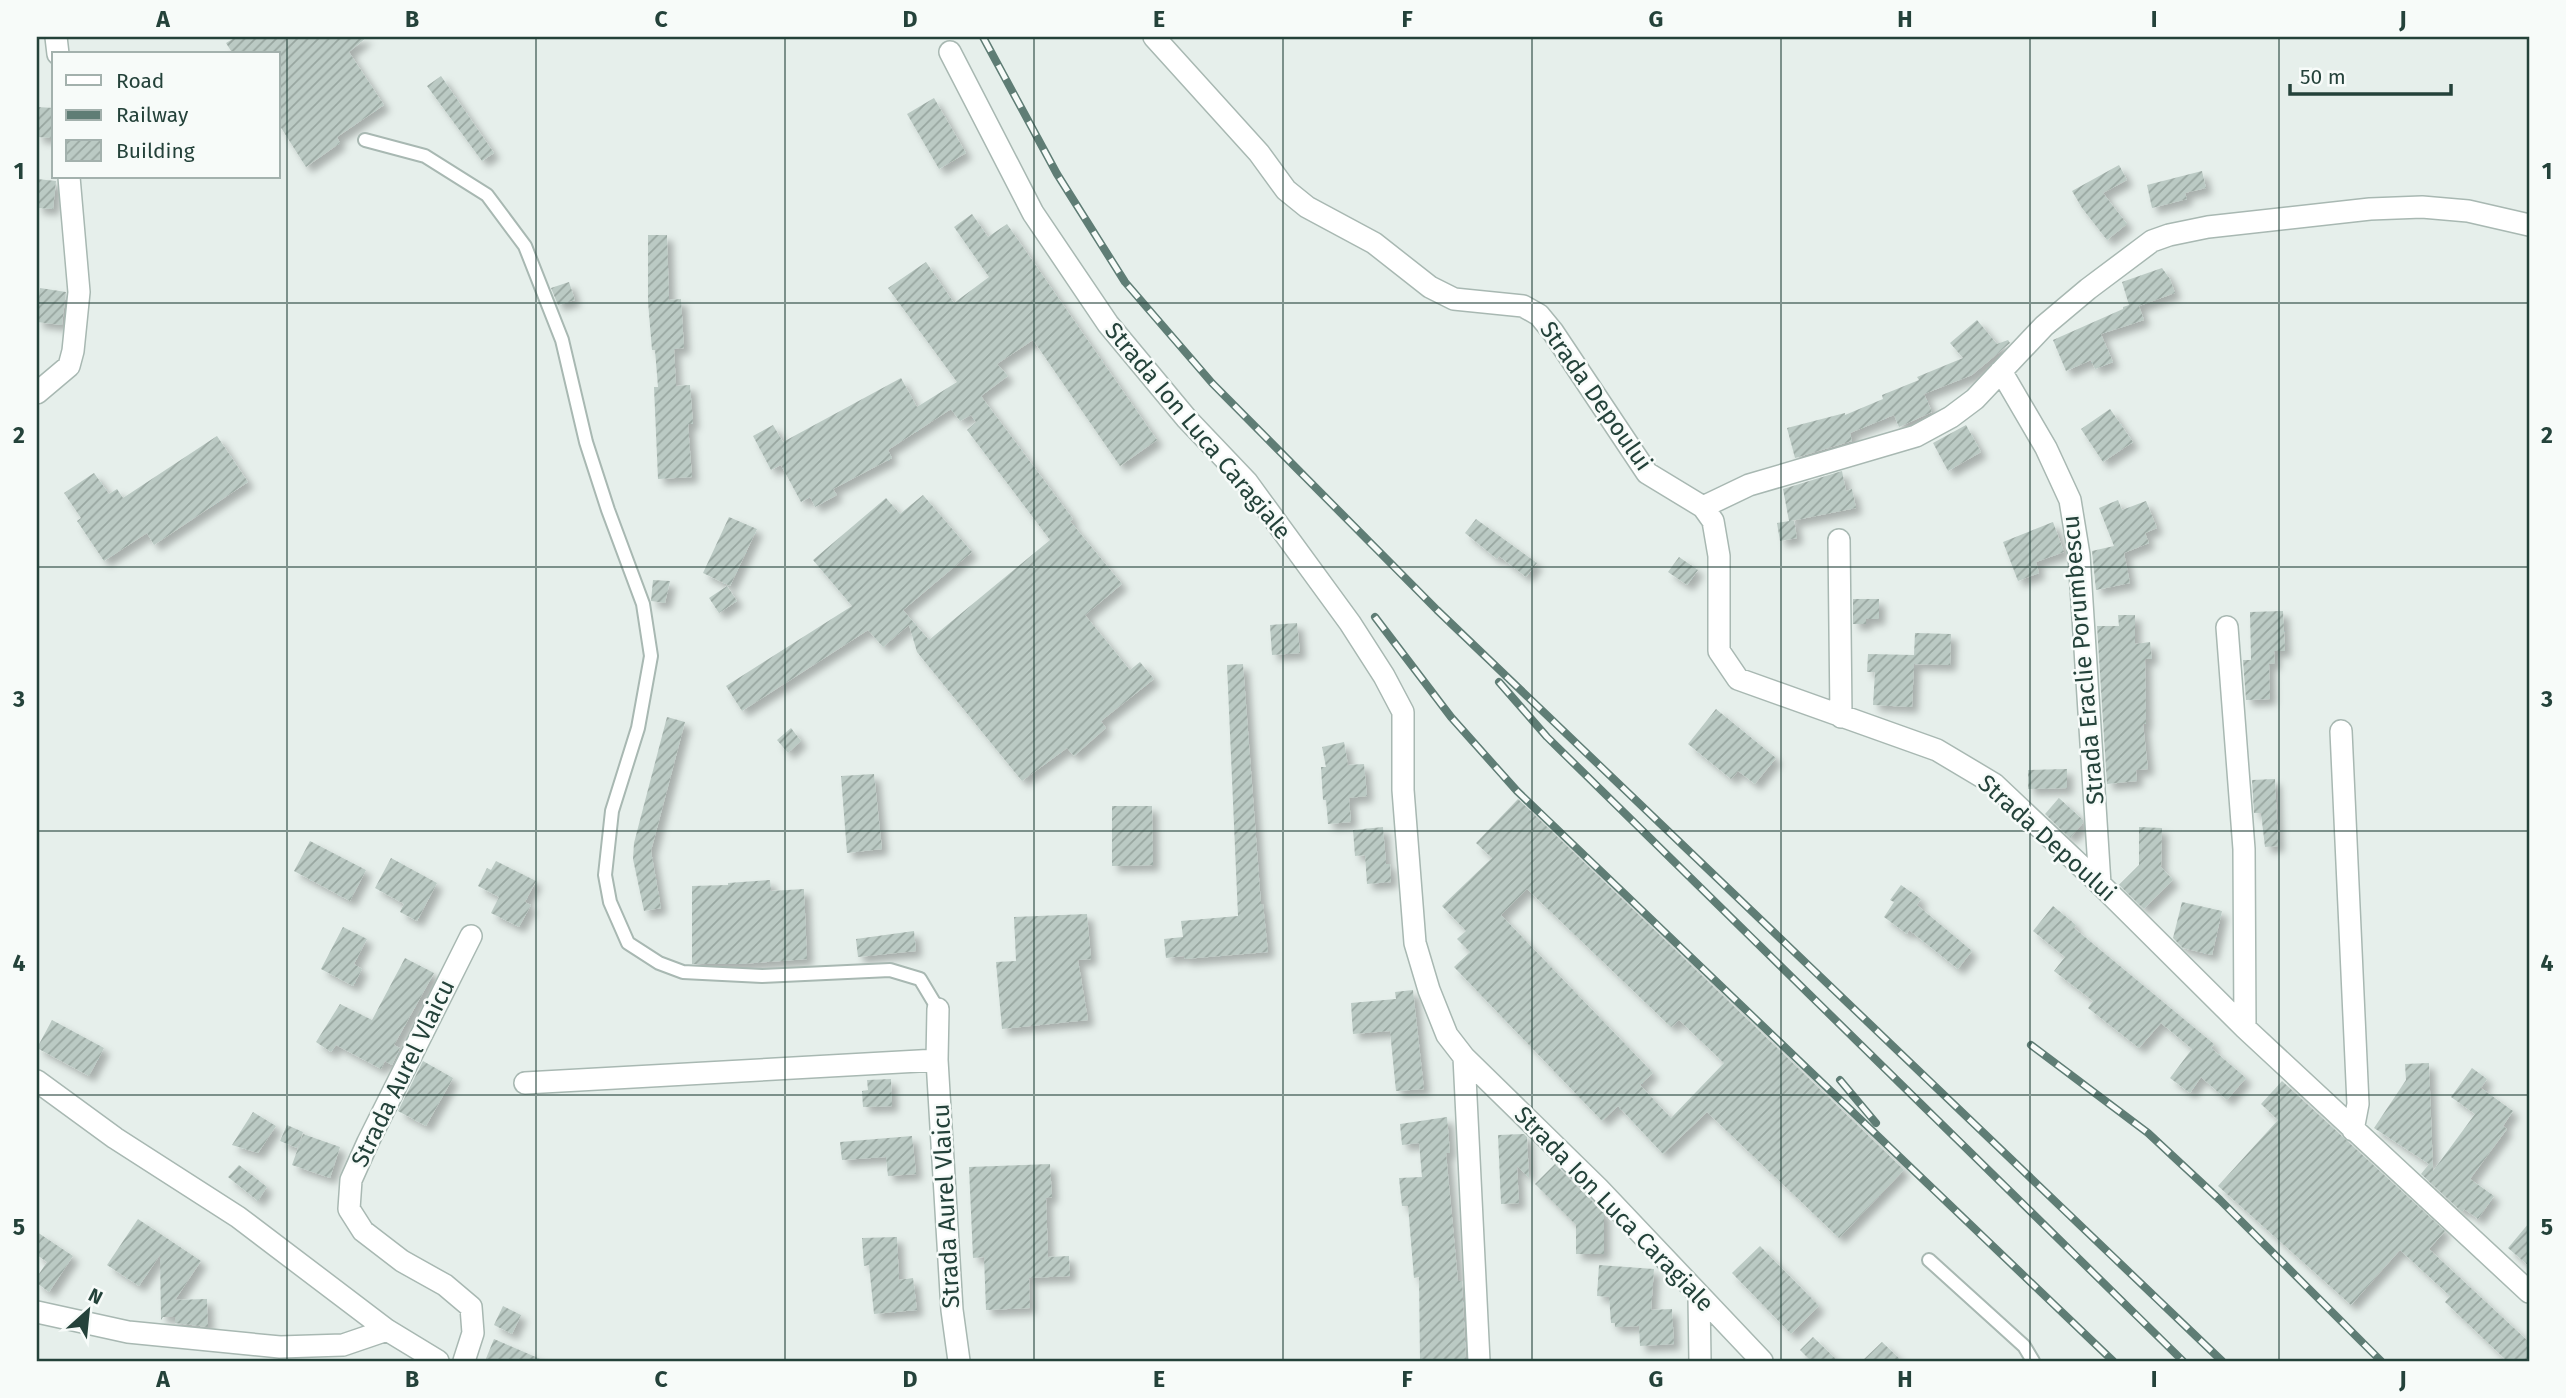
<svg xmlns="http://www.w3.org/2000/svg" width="2566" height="1398" viewBox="0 0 2566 1398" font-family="'Fira Sans',sans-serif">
  <defs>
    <pattern id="building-hatch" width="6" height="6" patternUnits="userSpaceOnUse" patternTransform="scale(1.75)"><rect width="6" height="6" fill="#bbcac4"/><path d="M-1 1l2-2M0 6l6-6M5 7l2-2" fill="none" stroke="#98a6a0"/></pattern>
    <filter id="shadow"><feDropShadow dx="6" dy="6" stdDeviation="3.5" flood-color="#0004"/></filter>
  </defs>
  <rect width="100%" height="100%" fill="#e6efeb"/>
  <path fill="url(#building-hatch)" fill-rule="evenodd" filter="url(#shadow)" d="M236,37H367L349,52L384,105L337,137L340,143L306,167L278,123V54H233L226,43Z
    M441,76L494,153L482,161L427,86Z
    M934,98L966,153L939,169L907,114Z
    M37,107L54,108L53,138L37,137Z
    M2119,165L2127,180L2103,193L2127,224L2107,240L2082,208L2072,191Z
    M2202,171L2206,188L2185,193L2187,199L2152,208L2147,185Z
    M37,179L56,181L53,209L37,208Z
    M972,214L988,237L1007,224L1157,440L1120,466L1033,340L997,364L1008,376L981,396L1073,519L1070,521L1122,584L1085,615L1130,670L1140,662L1154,679L1101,721L1106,728L1074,756L1067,748L1022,781L917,652L909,625L883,647L868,630L742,711L726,686L852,606L813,560L886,498L900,514L923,495L972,552L903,610L929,640L1050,540L967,430L976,422L971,415L960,421L951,409L888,450L892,458L833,489L837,495L815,507L810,497L801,502L781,465L771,470L753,436L773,425L783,442L901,378L917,407L957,382L888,288L926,262L954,303L989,277L954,227Z
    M648,235H667L669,300L681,299L684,348L674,349L676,386L690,385L693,424H688L692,477L658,479L654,387H658L655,350H652L648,302Z
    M2162,268L2170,279L2175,293L2139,306L2144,320L2101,334L2113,362L2095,369L2091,360L2066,371L2053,340L2123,309V307L2129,305L2122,282Z
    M569,282L575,300L558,305L551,288Z
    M40,288L66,292L62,325L37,322Z
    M1977,320L1997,344L2008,340L2010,343L1972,375L1924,394L1932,412L1899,427L1894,415L1850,433L1852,441L1795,458L1787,428L1845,413V415L1883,399L1882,395L1919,380L1917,377L1963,358L1950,343Z
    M2110,409L2133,442L2103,462L2081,429Z
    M1966,425L1981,452L1948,471L1933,443Z
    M217,436L248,482L154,545L147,533L104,561L77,521L81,518L64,493L94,473L109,494L117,489L123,498Z
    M1842,471L1846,491L1852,489L1856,508L1791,521H1794L1797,538L1780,541L1777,523L1789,521L1783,489Z
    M2118,500L2122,510L2146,501L2157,528L2145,533L2149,543L2124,553L2130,583L2096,590L2092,551L2114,546L2099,508Z
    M729,517L757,529L730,586L703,573Z
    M1476,519L1537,563L1526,577L1499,556L1497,559L1465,533Z
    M2053,522L2064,552L2036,562L2039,573L2018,581L2003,542Z
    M1679,557L1698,570L1687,585L1668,572Z
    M653,580L670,581L665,603L651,601Z
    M727,586L737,601L719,613L709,598Z
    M1853,599H1879V619H1866V624H1853Z
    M2283,611L2285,651H2274L2275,663L2269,664L2270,699L2246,700L2243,660H2251L2250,612Z
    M2118,615H2135V644L2150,642L2152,659H2145L2146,724H2143L2148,769L2136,770L2137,781L2107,784L2097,626H2119Z
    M1297,623L1300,653L1272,655L1270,625Z
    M1915,633L1951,634L1950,665L1914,664L1912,707L1873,705L1875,672H1867L1868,654L1914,655Z
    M1243,664L1261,904H1263L1268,952L1185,959L1184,956L1166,958L1164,939L1183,937L1181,921L1238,916L1227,665Z
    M1716,709L1776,758L1755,784L1738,771L1731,779L1688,744Z
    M667,717L685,722L651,851L661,908L644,911L633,859L634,843Z
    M791,728L801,741L788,753L777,740Z
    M1344,742L1348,765L1364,764L1367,796L1349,798L1351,822L1328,824L1326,800H1323L1321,767H1326L1322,747Z
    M2067,769V788L2028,789V770Z
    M874,774L882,849L847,853L841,776Z
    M2275,779L2278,846L2265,847L2261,813H2254L2252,780Z
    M2059,798L2083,820V823L2070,838L2045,814Z
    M1518,799L1904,1170L1839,1238L1707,1112L1663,1154L1618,1106L1602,1121L1454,967L1470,952L1457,939L1466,931L1442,906L1492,858L1476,843ZM1527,889L1671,1027L1679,1020L1724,1063L1671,1118L1640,1085L1653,1073L1501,915Z
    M1112,806H1152L1153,865L1112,866Z
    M1383,827L1386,864H1390L1391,882L1367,884L1365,855L1355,856L1353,830Z
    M2139,827L2162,828L2161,867L2173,880L2144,909L2119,885L2139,865Z
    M310,841L366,870L350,901L294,871Z
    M391,858L437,883L417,921L400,912L404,904L375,888Z
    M496,861L536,881L525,902L531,905L519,927L491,913L499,897L478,886L487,868L491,870Z
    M770,880L771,891L804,889L807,959L741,964H692V886L728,885V883Z
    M1901,885L1921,899L1917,905L1972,951L1958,969L1909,930L1907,934L1884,917L1894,902L1890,900Z
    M2182,902L2222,911L2212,955L2183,948L2173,938Z
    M2053,906L2076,925L2074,928L2214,1044L2211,1048L2246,1078L2227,1100L2201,1077L2190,1093L2170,1078L2192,1049L2161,1023L2139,1048L2088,1008L2093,1001L2054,971L2065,957L2033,931Z
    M1087,914L1091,959L1078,960L1088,1020L1002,1029L996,962L1016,961L1014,917Z
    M343,927L367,939L354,964L362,969L353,986L321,969Z
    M914,931L916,951L858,957L856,939Z
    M405,958L434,973L394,1045L400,1048L392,1065L385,1061L381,1069L336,1045L331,1052L316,1042L340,1004L372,1020Z
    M1413,990L1424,1089L1396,1091L1390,1031L1353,1034L1351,1003L1396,999L1395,992Z
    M52,1020L104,1048L89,1076L37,1048Z
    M423,1061L453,1078L426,1126L398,1111Z
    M2429,1063L2433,1171L2475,1114L2451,1097L2472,1068L2487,1079L2481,1088L2513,1111L2503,1126L2507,1129L2470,1179L2494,1196L2478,1219L2464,1209L2462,1212L2421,1174L2429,1164L2374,1128L2406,1080L2405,1064Z
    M891,1079L892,1106L863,1107L862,1091L868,1090L867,1080Z
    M2282,1081L2445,1231L2429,1249L2529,1342V1361H2507L2445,1302L2450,1296L2400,1250L2351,1305L2218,1186L2278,1120L2261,1104Z
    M253,1112L276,1126L258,1153L232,1145Z
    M1447,1117L1450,1153H1446L1458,1281H1462L1466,1361H1420L1419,1277L1414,1278L1408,1206H1402L1399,1178L1422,1177L1419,1143L1402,1145L1400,1124Z
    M287,1125L303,1132L297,1148L280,1141Z
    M303,1134L340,1147L330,1178L292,1165Z
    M1524,1134L1527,1137L1529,1178L1517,1166L1519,1203L1501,1204L1498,1135Z
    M912,1136L916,1174L888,1176L886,1157L842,1160L840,1142Z
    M1050,1164L1052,1197L1046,1198L1048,1257L1069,1256L1070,1276L1029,1278L1030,1308L986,1310L984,1257L973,1258L969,1167Z
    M1555,1164L1604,1213V1254H1576V1225L1535,1184Z
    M239,1165L267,1187L258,1201L228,1177Z
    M138,1219L201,1261L175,1300L207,1299L208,1327L175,1323V1317H163L161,1320L160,1255L139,1286L107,1265Z
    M2529,1223V1266L2508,1248Z
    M37,1232L73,1256L49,1292L37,1283V1277L47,1262L37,1255Z
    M897,1237L899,1280L913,1278L917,1310L874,1314L869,1265L864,1266L862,1238Z
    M1760,1246L1819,1306L1791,1334L1732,1273Z
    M1599,1265L1654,1269L1651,1310L1672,1309L1674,1344L1640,1346L1639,1326L1615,1327V1323H1611L1609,1297L1597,1296Z
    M503,1306L521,1315L512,1334L494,1325Z
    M1813,1337L1838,1361H1811L1800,1350Z
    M494,1339L545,1361H485Z
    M1882,1342L1902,1361H1862Z"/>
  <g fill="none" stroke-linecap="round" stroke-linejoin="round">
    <defs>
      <path id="lane" d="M365,140L425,156L487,195L525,246L562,340L586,442L608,510L643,604L651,656L638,728L612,811L605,875L610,902L628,943L659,963L683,972L762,976L890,970L920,979L938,1009
        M1929,1260L2024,1346L2033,1361"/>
      <path id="street" d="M56,37L58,54
        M1154,37L1259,153L1286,190L1307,207L1374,243L1430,287L1454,299L1523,306L1539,315L1553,332L1647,473L1703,507L1713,521L1719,556V651L1738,679L1937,750L1994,784L2100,884L2245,1028L2529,1292
        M950,52L1033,213L1108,324L1187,419L1247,482L1350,623L1384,676L1403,712V790L1415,943L1429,990L1447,1035L1464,1057L1598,1188L1762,1361
        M2001,371L2046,448L2070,500L2079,555L2100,884
        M37,393L69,366L73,351L79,292L69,177
        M1703,507L1749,485L1916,436L1951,417L1975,399L2044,326L2088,289L2152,241L2169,235L2208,227L2370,209L2422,207L2468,211L2529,225
        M1839,540L1841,717
        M2227,627L2244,849L2245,1028
        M2341,731L2358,1104L2353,1130
        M938,1009L937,1060L952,1310L959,1361
        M1464,1057L1479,1361
        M37,1081L115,1138L238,1217L387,1330L438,1361
        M525,1083L937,1060
        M1699,1297L1700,1361
        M37,1312L128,1332L280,1347L343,1345L387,1330
        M464,1361L473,1333L471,1307L445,1285L402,1261L363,1231L349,1209L351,1180L368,1142L471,936"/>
    </defs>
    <use href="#lane" stroke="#a8b8b2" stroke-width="16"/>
    <use href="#street" stroke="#a8b8b2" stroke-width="24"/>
    <use href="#lane" stroke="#fff" stroke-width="12"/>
    <use href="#street" stroke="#fff" stroke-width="21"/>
    <defs>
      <path id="rail" d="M983,37L1057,174L1125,282L1212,383L1437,610L2222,1361
        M1375,617L1451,717L1517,791L2113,1361
        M1499,682L1547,737L2183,1361
        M2031,1045L2148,1133L2220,1200L2381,1361
        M1840,1080L1876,1123"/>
    </defs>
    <use href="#rail" stroke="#5f7d75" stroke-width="8"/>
    <use href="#rail" stroke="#f7fbf9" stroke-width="5" stroke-dasharray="16" stroke-linecap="butt"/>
  </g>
  <path fill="none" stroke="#24423a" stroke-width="2" stroke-opacity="0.55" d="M287,37V1361M536,37V1361M785,37V1361M1034,37V1361M1283,37V1361M1532,37V1361M1781,37V1361M2030,37V1361M2279,37V1361M37,303H2529M37,567H2529M37,831H2529M37,1095H2529"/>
  <g text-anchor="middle" stroke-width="5" stroke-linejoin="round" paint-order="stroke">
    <g font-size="24" fill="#24423a" stroke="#f7fbf9">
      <text transform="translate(1596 396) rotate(55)" y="8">Strada Depoului</text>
      <text transform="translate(1198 431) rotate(50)" y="8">Strada Ion Luca Caragiale</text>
      <text transform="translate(2083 660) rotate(-95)" y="8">Strada Eraclie Porumbescu</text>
      <text transform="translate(2047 838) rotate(42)" y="8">Strada Depoului</text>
      <text transform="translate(403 1073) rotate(-64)" y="8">Strada Aurel Vlaicu</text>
      <text transform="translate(946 1206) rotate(-93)" y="8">Strada Aurel Vlaicu</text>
      <text transform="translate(1614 1209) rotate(46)" y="8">Strada Ion Luca Caragiale</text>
    </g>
  </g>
  <rect width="2566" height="1398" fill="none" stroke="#f7fbf9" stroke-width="77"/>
  <rect x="52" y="52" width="228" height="126" fill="#f7fbf9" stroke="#a3b1ad" stroke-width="2"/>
  <rect x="66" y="75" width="35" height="10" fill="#ffffff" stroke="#a3b1ad" stroke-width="2"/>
  <text x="116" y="88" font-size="21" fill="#24423a">Road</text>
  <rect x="66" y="110" width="35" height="10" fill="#5f7d75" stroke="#a3b1ad" stroke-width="2"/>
  <text x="116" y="122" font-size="21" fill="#24423a">Railway</text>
  <rect x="66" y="140" width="35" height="21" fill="url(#building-hatch)" stroke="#a3b1ad" stroke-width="2"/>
  <text x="116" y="158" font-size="21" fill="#24423a">Building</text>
  <g transform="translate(88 1311) rotate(27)" stroke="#f7fbf9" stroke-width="5" paint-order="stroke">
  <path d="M0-5L12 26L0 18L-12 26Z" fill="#24423a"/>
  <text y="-10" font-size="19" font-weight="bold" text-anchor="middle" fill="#24423a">N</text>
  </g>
  <path d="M2290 84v10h161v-10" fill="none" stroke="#24423a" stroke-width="3.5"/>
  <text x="2300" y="84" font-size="21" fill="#24423a" stroke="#f7fbf9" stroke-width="5" paint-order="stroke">50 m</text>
  <rect x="38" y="38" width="2490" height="1322" fill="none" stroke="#24423a" stroke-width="2.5"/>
  <g font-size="23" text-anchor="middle" font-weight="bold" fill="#24423a">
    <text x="163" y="27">A</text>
    <text x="412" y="27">B</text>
    <text x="661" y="27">C</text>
    <text x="910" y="27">D</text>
    <text x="1159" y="27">E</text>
    <text x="1407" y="27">F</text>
    <text x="1656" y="27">G</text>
    <text x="1905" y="27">H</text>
    <text x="2154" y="27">I</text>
    <text x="2403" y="27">J</text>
    <text x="19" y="179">1</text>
    <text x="2547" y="179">1</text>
    <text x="19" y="443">2</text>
    <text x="2547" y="443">2</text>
    <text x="19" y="707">3</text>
    <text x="2547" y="707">3</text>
    <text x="19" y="971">4</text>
    <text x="2547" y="971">4</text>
    <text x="19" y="1235">5</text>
    <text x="2547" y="1235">5</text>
    <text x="163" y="1387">A</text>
    <text x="412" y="1387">B</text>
    <text x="661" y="1387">C</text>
    <text x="910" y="1387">D</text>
    <text x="1159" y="1387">E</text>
    <text x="1407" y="1387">F</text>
    <text x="1656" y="1387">G</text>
    <text x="1905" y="1387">H</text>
    <text x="2154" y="1387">I</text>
    <text x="2403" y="1387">J</text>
  </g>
</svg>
